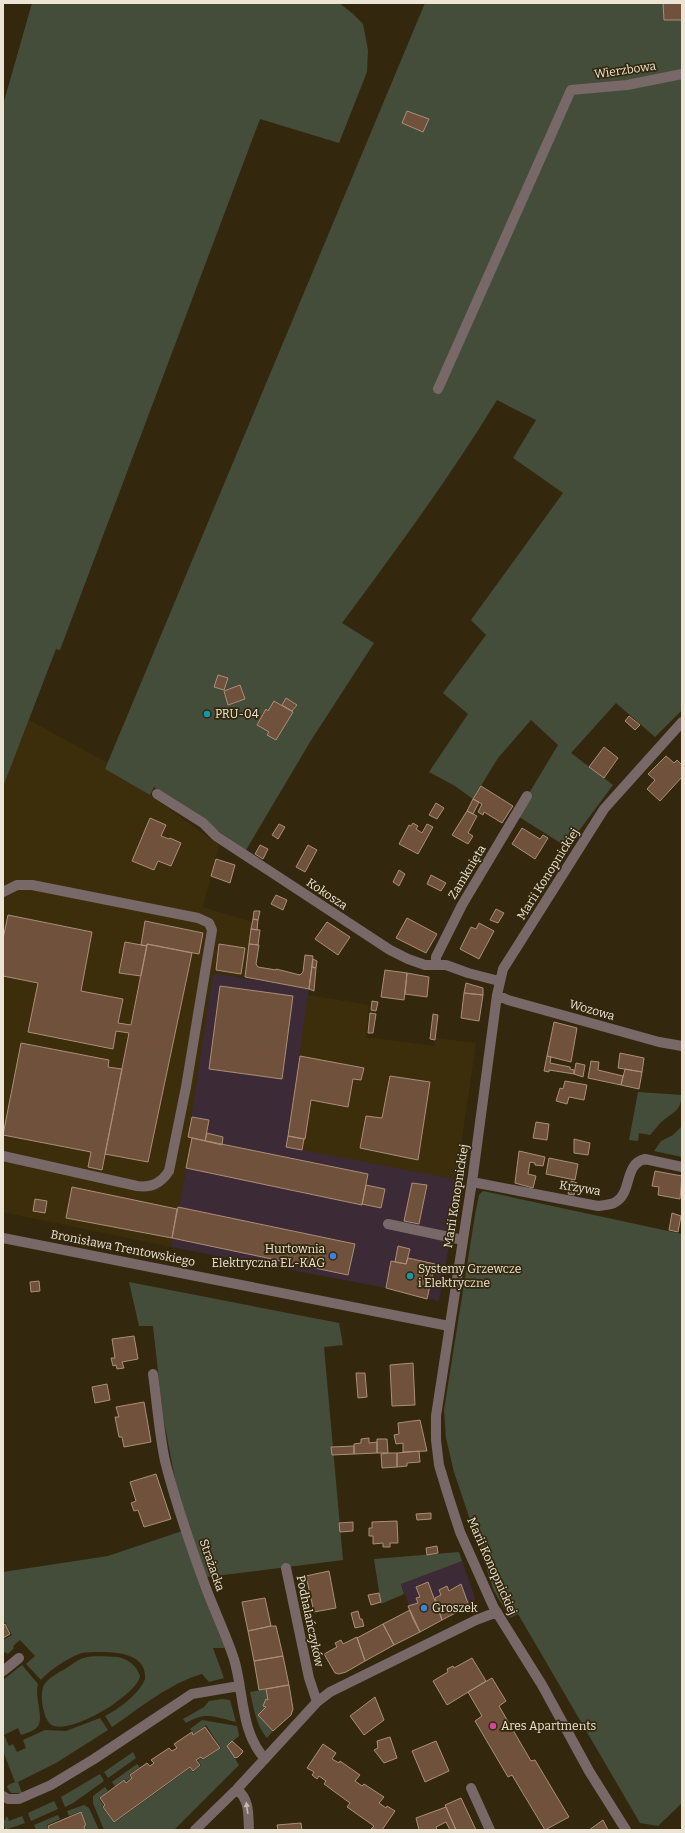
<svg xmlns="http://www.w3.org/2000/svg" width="685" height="1833" viewBox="0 0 685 1833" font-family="Bitter,serif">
  <rect width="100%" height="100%" fill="#33280d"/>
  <path fill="#3c2b36" d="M213,973L309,989L289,1135L453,1179H456L452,1229L439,1301L386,1288L171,1247L192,1138L188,1137Z
    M462,1561L475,1598L474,1603L420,1632L401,1584Z"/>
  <path fill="#3d2e0b" d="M29,720L108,763L105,769L150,795L219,845L203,907L252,922L245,977L213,974L188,1137L192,1138L171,1247L3,1212V787Z
    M308,995L369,1005L366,1037L434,1046L436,1038L476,1043L456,1179H453L287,1147Z"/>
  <path fill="#444d39" d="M32,3H339L352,13L363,24L368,50L367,72L339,143L260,119L60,650L56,649L3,787V105Z
    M425,3H682V710L655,737L616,703L571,753L613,785L567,847L516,815L558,745L531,720L498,758L473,799L455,786L429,772L468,714L443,693L486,635L471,620L563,493L513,458L536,420L497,400C450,477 396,550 342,623L374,643L310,742L246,850L154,787L150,795L105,769Z
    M638,1092L682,1095C680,1110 677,1110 665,1119C659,1123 655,1130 650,1135L639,1133L638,1141L629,1140Z
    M682,1126V1157L654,1151L661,1141L673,1135Z
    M483,1191L682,1234V1803L658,1826L640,1823L518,1614L510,1618L494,1591L454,1472L446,1438L444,1410L475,1215L479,1195Z
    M129,1282L339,1323L343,1345L324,1347L343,1560L207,1577L178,1495L163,1416L153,1326H139Z
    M182,1531L200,1587L225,1648H213L224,1678L209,1682L202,1674C168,1684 140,1708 112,1727L105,1716C119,1709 139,1694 145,1679C147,1653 116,1652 98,1652C93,1652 87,1652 82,1653C71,1656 48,1671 41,1680L26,1664L35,1656L20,1640L13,1646L14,1648L8,1654L3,1651V1640L12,1635L5,1622L3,1623V1572L108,1556Z
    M459,1552L462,1561L401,1584L404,1594L381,1604L374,1559Z
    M118,1657C128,1659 137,1666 140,1676C139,1686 119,1700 111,1706C98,1714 70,1730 54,1726C43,1724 39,1693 44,1685C49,1677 60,1672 68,1667C73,1664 78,1659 84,1658C94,1655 107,1657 118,1657Z
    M22,1665L38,1684C34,1696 44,1717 38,1726C35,1731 26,1733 21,1735L18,1728L4,1735L9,1746L13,1744L17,1752L26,1748L23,1740L45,1730L66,1731L100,1718L108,1730L56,1763L18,1782L22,1793H11L7,1787L8,1785L15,1782L3,1751V1680Z
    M266,1689L268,1700L266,1699L263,1706L266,1707L258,1715L273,1731L267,1738C256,1725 254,1709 250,1692Z
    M222,1699L230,1700L236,1722C214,1717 207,1711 186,1723L183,1719L204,1707L209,1701Z
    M202,1720L237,1726L239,1736L227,1746L239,1765L174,1830H104L93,1803V1796L105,1787L108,1791L99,1799L104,1805L102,1807L114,1823L190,1768L193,1772L201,1765L198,1760L201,1758L203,1760L221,1748L206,1725L194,1734L190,1729Z
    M133,1752L136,1758L108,1778L104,1772Z
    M137,1764L140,1767L129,1775L131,1778L126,1781L124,1779L115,1786L112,1782Z
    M100,1774L104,1781L73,1803L65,1807L61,1797Z
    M54,1801L58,1809L31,1821L28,1813Z
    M84,1805L89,1808L99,1830H86L85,1826L87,1825L81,1811L69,1816L67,1811Z
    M58,1815L60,1819L47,1825L48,1829L36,1830L34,1825Z
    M7,1816L9,1821L22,1816L25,1823L5,1830L4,1821Z"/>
  <path fill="#70523c" stroke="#aa8e7a" d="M663,3H682V20H664Z
    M407,111L429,119L423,132L402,123Z
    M218,675L228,678L224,690L214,687Z
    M240,685L245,699L228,705L224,691Z
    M286,698L297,705L292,711L282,705Z
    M274,701L293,712L276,740L267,735L269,732L257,725L266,709L268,711Z
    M629,716L640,725L635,730L625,721Z
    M604,747L618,758L604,778L589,767Z
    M666,756L674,763L677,760L682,765V777L660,801L647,789L655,780L648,774Z
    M481,786L513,806L502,823L484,812L483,815L478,812L482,804L473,799Z
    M473,799L479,802L473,814L467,811Z
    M436,803L444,808L437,819L429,815Z
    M467,811L477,816L468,833L473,836L468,844L452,835Z
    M150,818L166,825L161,836L169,839L170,838L181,843L171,866L158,861L154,870L132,861Z
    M413,823L418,826L416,829L422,833L427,824L433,827L418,854L399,844L409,825L411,826Z
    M279,824L285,827L278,839L272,835Z
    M522,828L540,839L543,835L548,838L535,859L512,844Z
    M260,845L268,849L263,859L255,854Z
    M308,845L317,850L305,872L296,867Z
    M216,859L235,865L230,883L211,876Z
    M399,870L405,874L399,886L393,882Z
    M431,875L446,883L441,891L427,884Z
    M276,895L287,900L283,910L271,904Z
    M496,909L504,913L498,923L490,920Z
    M254,911H260L258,920L253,919Z
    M8,915L92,932L81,991L123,999L118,1023L131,1025L147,944L192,953L148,1162L105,1154L129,1033L116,1031L113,1049L28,1032L38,983L3,976V939Z
    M407,918L437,934L426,953L396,938Z
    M253,919L258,920L257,930L251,929Z
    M145,921L203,933L199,954L147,944V946L141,945Z
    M327,922L350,937L338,955L315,939Z
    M479,923L494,931L479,959L460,949L471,927L476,929Z
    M251,929L260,930L258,945L249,944Z
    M125,942L147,946L141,976L119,973Z
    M219,944L245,948L241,974L216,970Z
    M249,944L259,945L256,964L258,967L276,970V969L300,975L303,972L305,955L313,956L309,989L245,977Z
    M313,959L317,961L316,968L312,967Z
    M312,967L316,968L314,991L309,989Z
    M385,970L407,973L404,1000L381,997Z
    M407,973L429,977L427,997L405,994Z
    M466,983L483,988V995L464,993Z
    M220,986L293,996L282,1079L209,1069Z
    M464,993L483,995L479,1021L461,1018Z
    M372,1001L378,1002L376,1011L371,1010Z
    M370,1013L376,1014L373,1033H368Z
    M433,1014L438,1015L435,1040L430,1039Z
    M554,1022L577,1028L571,1062L547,1056Z
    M21,1043L109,1060L108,1067L122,1069L102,1170L88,1167L91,1152L3,1135Z
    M620,1053L644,1058L642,1072L618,1068Z
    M300,1056L364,1068L361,1080L353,1079L348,1107L311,1100L305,1139L288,1136Z
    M547,1056L551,1057L550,1063L570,1067V1069L574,1070V1074L549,1070V1072L544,1071Z
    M591,1061L599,1062L598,1070L623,1076L621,1085L588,1078Z
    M576,1063L585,1065L583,1077L574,1074Z
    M625,1069L642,1072L639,1089L621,1085Z
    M390,1076L430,1082L418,1160L360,1148L366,1116L382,1118Z
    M565,1081L587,1085L584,1100L569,1097L567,1104L556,1101L560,1088L563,1089Z
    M192,1117L209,1120L205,1141L188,1137Z
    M536,1122L549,1124L547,1140L533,1138Z
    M207,1133L223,1137L222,1145L205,1141Z
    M288,1136L304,1139L302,1150L286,1147Z
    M192,1138L368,1174L362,1205L186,1168Z
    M574,1139L590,1143L588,1155L574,1153Z
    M519,1151L545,1157L543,1166L535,1165V1163L530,1162L528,1174L536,1176L533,1188L515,1183Z
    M549,1158L578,1164L575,1180L546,1174Z
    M655,1171L682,1176L680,1199L658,1195L659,1187L652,1186Z
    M571,1181L577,1183L574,1195L568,1194Z
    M412,1183L427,1185L419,1224L404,1221Z
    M366,1185L385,1189L381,1208L362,1204Z
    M72,1187L177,1209L172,1238L66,1218Z
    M35,1199L47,1201L45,1213L33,1211Z
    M178,1207L355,1244L348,1275L172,1238Z
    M672,1213L681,1216L678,1232L669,1230Z
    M398,1246L410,1249L406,1264L395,1262Z
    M408,1258L435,1264L427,1299L386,1288L391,1261L406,1264Z
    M39,1281L40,1291L31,1292L30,1282Z
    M134,1336L138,1359L122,1362L124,1368L117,1369L116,1365L113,1366L111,1358H115L112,1339Z
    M413,1363L415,1405L392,1406L390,1365Z
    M356,1373H365L367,1397L358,1398Z
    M107,1384L110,1400L95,1403L92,1387Z
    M144,1402L151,1442L124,1447L122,1437H119L115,1417H119L116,1407Z
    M420,1420L427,1451L403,1452V1443L396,1444L394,1435L399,1434L398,1423Z
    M369,1438V1443L377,1442V1453L354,1454V1444L361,1443V1439Z
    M377,1439H387L388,1453H377Z
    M354,1446V1454L332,1455L331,1447Z
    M419,1451L420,1462L407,1463V1466L397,1467V1453Z
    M388,1453H397V1467L382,1468L381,1454Z
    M156,1474L171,1519L144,1527L138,1510L134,1511L131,1503L136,1501L130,1482Z
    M431,1513V1519L417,1520L416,1514Z
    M397,1521L398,1543H390V1547H383V1543L373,1544V1536H369V1528H372V1522Z
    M353,1522V1531L340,1532L339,1523Z
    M437,1546L438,1553L427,1555L426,1548Z
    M329,1571L336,1608L314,1612L306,1576Z
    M428,1582L442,1620L420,1632L413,1619L408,1606L418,1603L416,1598L420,1597L416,1587Z
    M461,1584L469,1606L442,1620L435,1598L441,1595L439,1590L447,1586L449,1591Z
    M379,1593L381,1602L371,1605L368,1595Z
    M265,1598L271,1626L248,1631L242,1602Z
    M410,1610L420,1632L394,1645L383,1624Z
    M358,1611L360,1619H362L364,1626L355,1628L351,1613Z
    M5,1624L10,1634L3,1638V1625Z
    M383,1624L394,1645L365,1661L357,1638Z
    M271,1626H276L283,1656L254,1661L248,1631Z
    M357,1637L365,1661L346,1672L339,1674L335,1673L324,1654L337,1647L335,1643L341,1640L343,1644Z
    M283,1656L289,1685L259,1690L254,1661Z
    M472,1658L486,1681L447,1705L433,1681L448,1672L447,1669L453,1666L454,1668Z
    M492,1678L506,1701L499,1706L531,1761L535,1760L569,1817L545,1830L512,1775L508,1777L475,1721L482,1716L468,1692Z
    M289,1685L293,1709L291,1715L273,1731L258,1715L266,1707L263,1706L266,1699L268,1700L266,1689Z
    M375,1697L384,1720L364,1735L350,1716Z
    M205,1727L220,1748L203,1759L201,1757L196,1760L200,1765L193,1771L190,1767L114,1822L103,1807L105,1805L100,1798L124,1780L126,1783L132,1778L130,1775L147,1763L150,1766L154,1763L151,1760L169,1748L172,1751L177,1748L174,1744L192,1732L193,1735Z
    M390,1737L397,1758L384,1763L374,1750L378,1748L377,1741Z
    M232,1741L243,1751L242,1753L238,1757L235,1758L227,1746Z
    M436,1741L449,1771L425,1782L412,1751Z
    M323,1744L336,1753L332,1759L339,1763L340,1761L360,1775L355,1781L362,1786L364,1784L384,1797L379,1803L386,1808L387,1806L395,1811L382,1830L371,1829L374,1826L347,1807L350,1803L324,1784L326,1781L319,1776L317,1779L312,1775L314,1772L307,1768Z
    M461,1798L476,1830H456L445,1805Z
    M446,1807L456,1830H450L446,1822L436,1827L437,1830H419L416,1818Z
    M81,1812L86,1825L84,1826L85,1830H48L49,1829L48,1826Z
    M603,1820L608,1830H589Z
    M301,1823L302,1830H278L277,1825Z"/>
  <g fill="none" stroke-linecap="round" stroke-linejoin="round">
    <path stroke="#786868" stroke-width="10" d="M438,389L571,90L627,85L682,74
      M157,794L203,823L216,836L390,950L408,959L425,965H446L468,973L499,981
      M3,892L17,885H32L198,918L209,923L212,930L186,1087L169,1171C161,1183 152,1188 137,1186L3,1156
      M436,965V957L462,905L527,796
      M497,995L508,1000L659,1042L682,1046
      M472,1182L598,1206C603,1205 609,1205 614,1203C633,1194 623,1164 645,1159L682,1167
      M388,1224L463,1240
      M3,1238L449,1326
      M153,1374C157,1402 159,1433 165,1461C175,1501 189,1541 203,1580C212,1606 225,1632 234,1659C244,1692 240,1731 265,1759
      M286,1568L309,1678L317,1702
      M3,1671L19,1658
      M471,1788L490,1830
      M237,1789C250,1801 248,1813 249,1830
      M3,1796L8,1799H19L51,1785L94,1759L192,1694L239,1686
      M195,1830L237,1789L317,1702L330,1692L476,1620L497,1612
      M626,1830L589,1771L542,1685L494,1608L460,1532L448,1495L439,1465L436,1440V1416L473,1175L497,995L503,969L604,809L682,722"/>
  </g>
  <defs><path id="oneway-solid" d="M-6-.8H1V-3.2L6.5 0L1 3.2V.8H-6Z"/></defs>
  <use fill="#c3b9af" href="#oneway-solid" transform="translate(247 1808) rotate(-98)"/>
  <g fill="#0f9aa8" stroke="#33280d" stroke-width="1.5">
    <circle cx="207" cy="714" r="4"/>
    <circle cx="410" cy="1276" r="4"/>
  </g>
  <g fill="#3f7fe0" stroke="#33280d" stroke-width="1.5">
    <circle cx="333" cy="1256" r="4"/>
    <circle cx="424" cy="1608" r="4"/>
  </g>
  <circle fill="#d1479c" stroke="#33280d" stroke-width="1.5" cx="493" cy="1726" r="4"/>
  <g text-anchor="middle" stroke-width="3.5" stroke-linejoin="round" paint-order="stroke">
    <g font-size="12" fill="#ece5d5" stroke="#33280d">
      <text transform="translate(625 70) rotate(-8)" y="4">Wierzbowa</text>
      <text transform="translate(467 872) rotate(-59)" y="4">Zamknięta</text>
      <text transform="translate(548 874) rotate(-58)" y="4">Marii Konopnickiej</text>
      <text transform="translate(327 894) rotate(34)" y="4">Kokosza</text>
      <text transform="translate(592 1010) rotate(16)" y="4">Wozowa</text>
      <text transform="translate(580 1188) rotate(9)" y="4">Krzywa</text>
      <text transform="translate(456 1196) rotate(-81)" y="4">Marii Konopnickiej</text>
      <text transform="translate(123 1248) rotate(11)" y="4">Bronisława Trentowskiego</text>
      <text transform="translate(212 1565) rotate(71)" y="4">Strażacka</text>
      <text transform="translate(492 1566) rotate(66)" y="4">Marii Konopnickiej</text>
      <text transform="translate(310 1621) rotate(78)" y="4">Podhalańczyków</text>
    </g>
    <g font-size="12" fill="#ece5d5" stroke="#33280d" text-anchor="start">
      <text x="215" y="718">PRU-04</text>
      <text x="325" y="1253" text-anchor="end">Hurtownia<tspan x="325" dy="14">Elektryczna EL-KAG</tspan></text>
      <text x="418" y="1273">Systemy Grzewcze<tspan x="418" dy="14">i Elektryczne</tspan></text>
      <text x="432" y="1612">Groszek</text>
      <text x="501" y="1730">Ares Apartments</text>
    </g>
  </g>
  <rect width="685" height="1833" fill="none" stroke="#ece5d5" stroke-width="8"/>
</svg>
